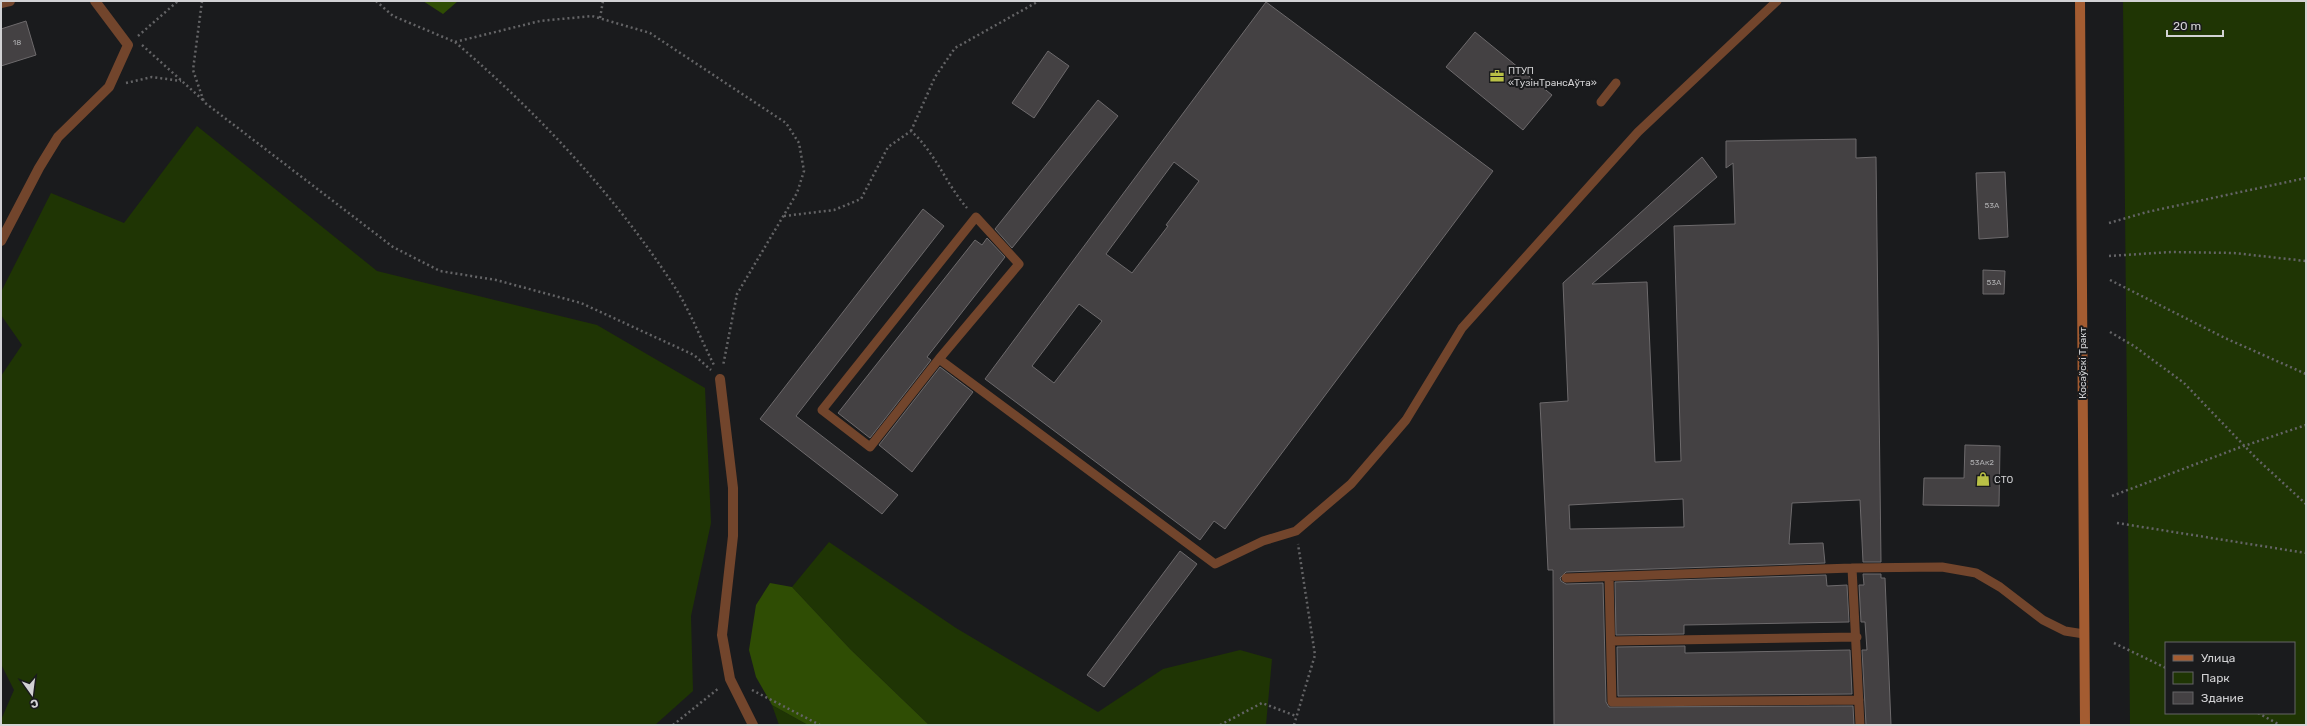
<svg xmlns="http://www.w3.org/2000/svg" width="2307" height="726" viewBox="0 0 2307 726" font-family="Rubik,sans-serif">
  <rect width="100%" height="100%" fill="#1a1b1d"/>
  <path fill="#1f3504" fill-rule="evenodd" d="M2123,1H2306V725H2130ZM2166,643H2294V713H2166Z
    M197,126L377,271L597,325L705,388L711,523L691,616L693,691L655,725H1V720L14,690L1,664V376L22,345L1,315V292L51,193L124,223Z
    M829,542L956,628L1098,712L1163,669L1240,650L1272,659L1266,725H929L850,649L792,587Z
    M772,705L808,725H779Z"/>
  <path fill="#2f4d04" d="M423,1H458L443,14Z
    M770,583L792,587L850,649L929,725H808L772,705L756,677L749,650L756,605Z"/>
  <path fill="#444143" stroke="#6d6a6c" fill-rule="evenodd" d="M1266,2L1493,171L1225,529L1214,521L1200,540L985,379ZM1174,162L1199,181L1166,225L1168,226L1132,273L1106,254ZM1079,304L1102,321L1054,383L1032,366Z
    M26,21L36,55L1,66V29Z
    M1475,32L1552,95L1523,130L1446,67Z
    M1048,51L1069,66L1034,118L1012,103Z
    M1098,100L1118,116L1012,248L995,229Z
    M1856,139V158L1876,157L1881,562H1863L1860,500L1792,503L1789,544L1823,543L1825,563L1566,572L1560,578L1561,581L1566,584L1603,583L1606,702L1609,707L1853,706L1854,725H1554L1553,570H1548L1540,403L1568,401L1563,283L1702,157L1717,177L1592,284L1647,282L1655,462L1681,461L1674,226L1735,224L1733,163L1726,168V141ZM1683,499L1684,527L1570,529L1569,505Z
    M2005,172L2008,237L1979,239L1976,173Z
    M923,209L944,226L796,416L898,495L882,514L760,419Z
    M987,238L1005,257L1002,261L927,357L931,360L870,438L838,413L975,240L982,245Z
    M1983,270L2005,271L2004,294H1983Z
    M940,367L973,392L912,472L879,445Z
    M1965,445L2000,446L1999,506L1923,505L1924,478H1964Z
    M1180,551L1197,564L1104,687L1087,675Z
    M1863,574H1881V578H1885L1891,725H1866L1862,650H1867L1865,622H1861L1859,585H1864Z
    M1826,575L1827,586L1847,585L1849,622L1684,625V634L1616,635L1615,582Z
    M1685,646V653L1850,650L1852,694L1618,696L1617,647Z"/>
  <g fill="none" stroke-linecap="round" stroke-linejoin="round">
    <path stroke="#646466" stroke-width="2.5" stroke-dasharray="2 3" stroke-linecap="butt" d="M202,1L193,70L204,102L393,247L440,271L496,280L581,303L694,355L711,370
      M376,1L393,16L455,42L540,21L592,16L650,33L786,123L799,143L804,171L797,193L737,294L723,366
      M600,18L603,1
      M138,36L178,1
      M455,42C539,114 615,195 676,289C691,313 702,342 715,367
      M142,45L204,101
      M126,83L152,77L181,81
      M911,131L935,77L955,48L1039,1
      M784,216L834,210L861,199L888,147L911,131C935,152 946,184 967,208
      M2109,223L2147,212L2306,178
      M2109,256L2171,252L2234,253L2306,261
      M2110,280L2225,338L2306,374
      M2110,332L2134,346L2184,383L2257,459L2306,504
      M2112,496L2238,448L2306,425
      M2117,523L2306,553
      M2114,643L2166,668
      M752,690L820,725
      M2258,713L2280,725
      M673,725L719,688
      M1220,725L1262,703L1296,716
      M1294,725L1315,655L1298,544"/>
    <path stroke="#72452c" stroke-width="9" d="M1601,102L1616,83
      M939,359L1019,264L976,217L822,410L870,447L939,359L1215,564L1263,541L1296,531L1351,484L1406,420L1462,328L1638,132L1777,1
      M1852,568L1860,725
      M1609,577L1612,702L1859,700
      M1566,578L1852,568L1942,567L1976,573L2000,587L2043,620L2065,631L2084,634
      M1611,641L1857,637"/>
    <path stroke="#72452c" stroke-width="10" d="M1,3L10,1
      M1,241L39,168L58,137L109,87L128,45L95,1
      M720,379L733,488V536L722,635L730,679L753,725"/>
    <path stroke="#a45c31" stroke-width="10" d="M2080,1L2085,725"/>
  </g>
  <defs>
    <symbol id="office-bare" viewBox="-9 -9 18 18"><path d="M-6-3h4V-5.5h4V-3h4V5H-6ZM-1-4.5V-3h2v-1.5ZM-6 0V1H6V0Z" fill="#b9c046" stroke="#1a1b1d" stroke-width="2.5" paint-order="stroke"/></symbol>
    <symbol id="shop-bare" viewBox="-9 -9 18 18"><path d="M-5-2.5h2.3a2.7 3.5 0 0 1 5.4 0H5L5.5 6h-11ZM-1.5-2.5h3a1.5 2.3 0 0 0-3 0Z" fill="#b9c046" stroke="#1a1b1d" stroke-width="2.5" paint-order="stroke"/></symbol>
  </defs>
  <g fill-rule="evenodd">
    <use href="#office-bare" x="1487" y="66" width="20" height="20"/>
    <use href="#shop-bare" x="1973" y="469" width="20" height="20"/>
  </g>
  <g text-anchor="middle" stroke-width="4" stroke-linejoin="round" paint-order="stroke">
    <g font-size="8" fill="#aeaeb0">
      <text x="17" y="45">18</text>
      <text x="1992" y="208">53А</text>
      <text x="1994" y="285">53А</text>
      <text x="1982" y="465">53Ак2</text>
    </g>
    <g font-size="10" fill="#d2d2d4" stroke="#1a1b1d" text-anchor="start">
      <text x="1508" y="74">ПТУП<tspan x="1508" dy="12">«ТузінТрансАўта»</tspan></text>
      <text x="1994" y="483">СТО</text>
    </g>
    <g font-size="10" fill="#d2d2d4" stroke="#1a1b1d">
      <text transform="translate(2082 363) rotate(-90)" y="4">Косаўскі Тракт</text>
    </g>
  </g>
  <rect width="2307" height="726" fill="none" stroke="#d2d2d4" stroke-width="4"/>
  <rect x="2165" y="642" width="130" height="72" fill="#1a1b1d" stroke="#646466"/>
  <rect x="2173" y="655" width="20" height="6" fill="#a45c31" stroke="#646466"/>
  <text x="2201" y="662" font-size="12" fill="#d2d2d4">Улица</text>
  <rect x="2173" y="672" width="20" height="12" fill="#1f3504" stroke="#646466"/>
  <text x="2201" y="682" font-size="12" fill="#d2d2d4">Парк</text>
  <rect x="2173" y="692" width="20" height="12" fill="#444143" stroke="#646466"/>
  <text x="2201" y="702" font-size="12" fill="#d2d2d4">Здание</text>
  <g transform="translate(32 694) rotate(166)" stroke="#1a1b1d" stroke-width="3" paint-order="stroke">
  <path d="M0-3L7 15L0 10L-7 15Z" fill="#d2d2d4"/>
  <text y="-6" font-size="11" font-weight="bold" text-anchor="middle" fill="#d2d2d4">С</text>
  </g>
  <path d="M2167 30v6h56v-6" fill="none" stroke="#d2d2d4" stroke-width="2"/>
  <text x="2173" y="30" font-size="12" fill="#d2d2d4" stroke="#1a1b1d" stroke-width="3" paint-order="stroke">20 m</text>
</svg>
